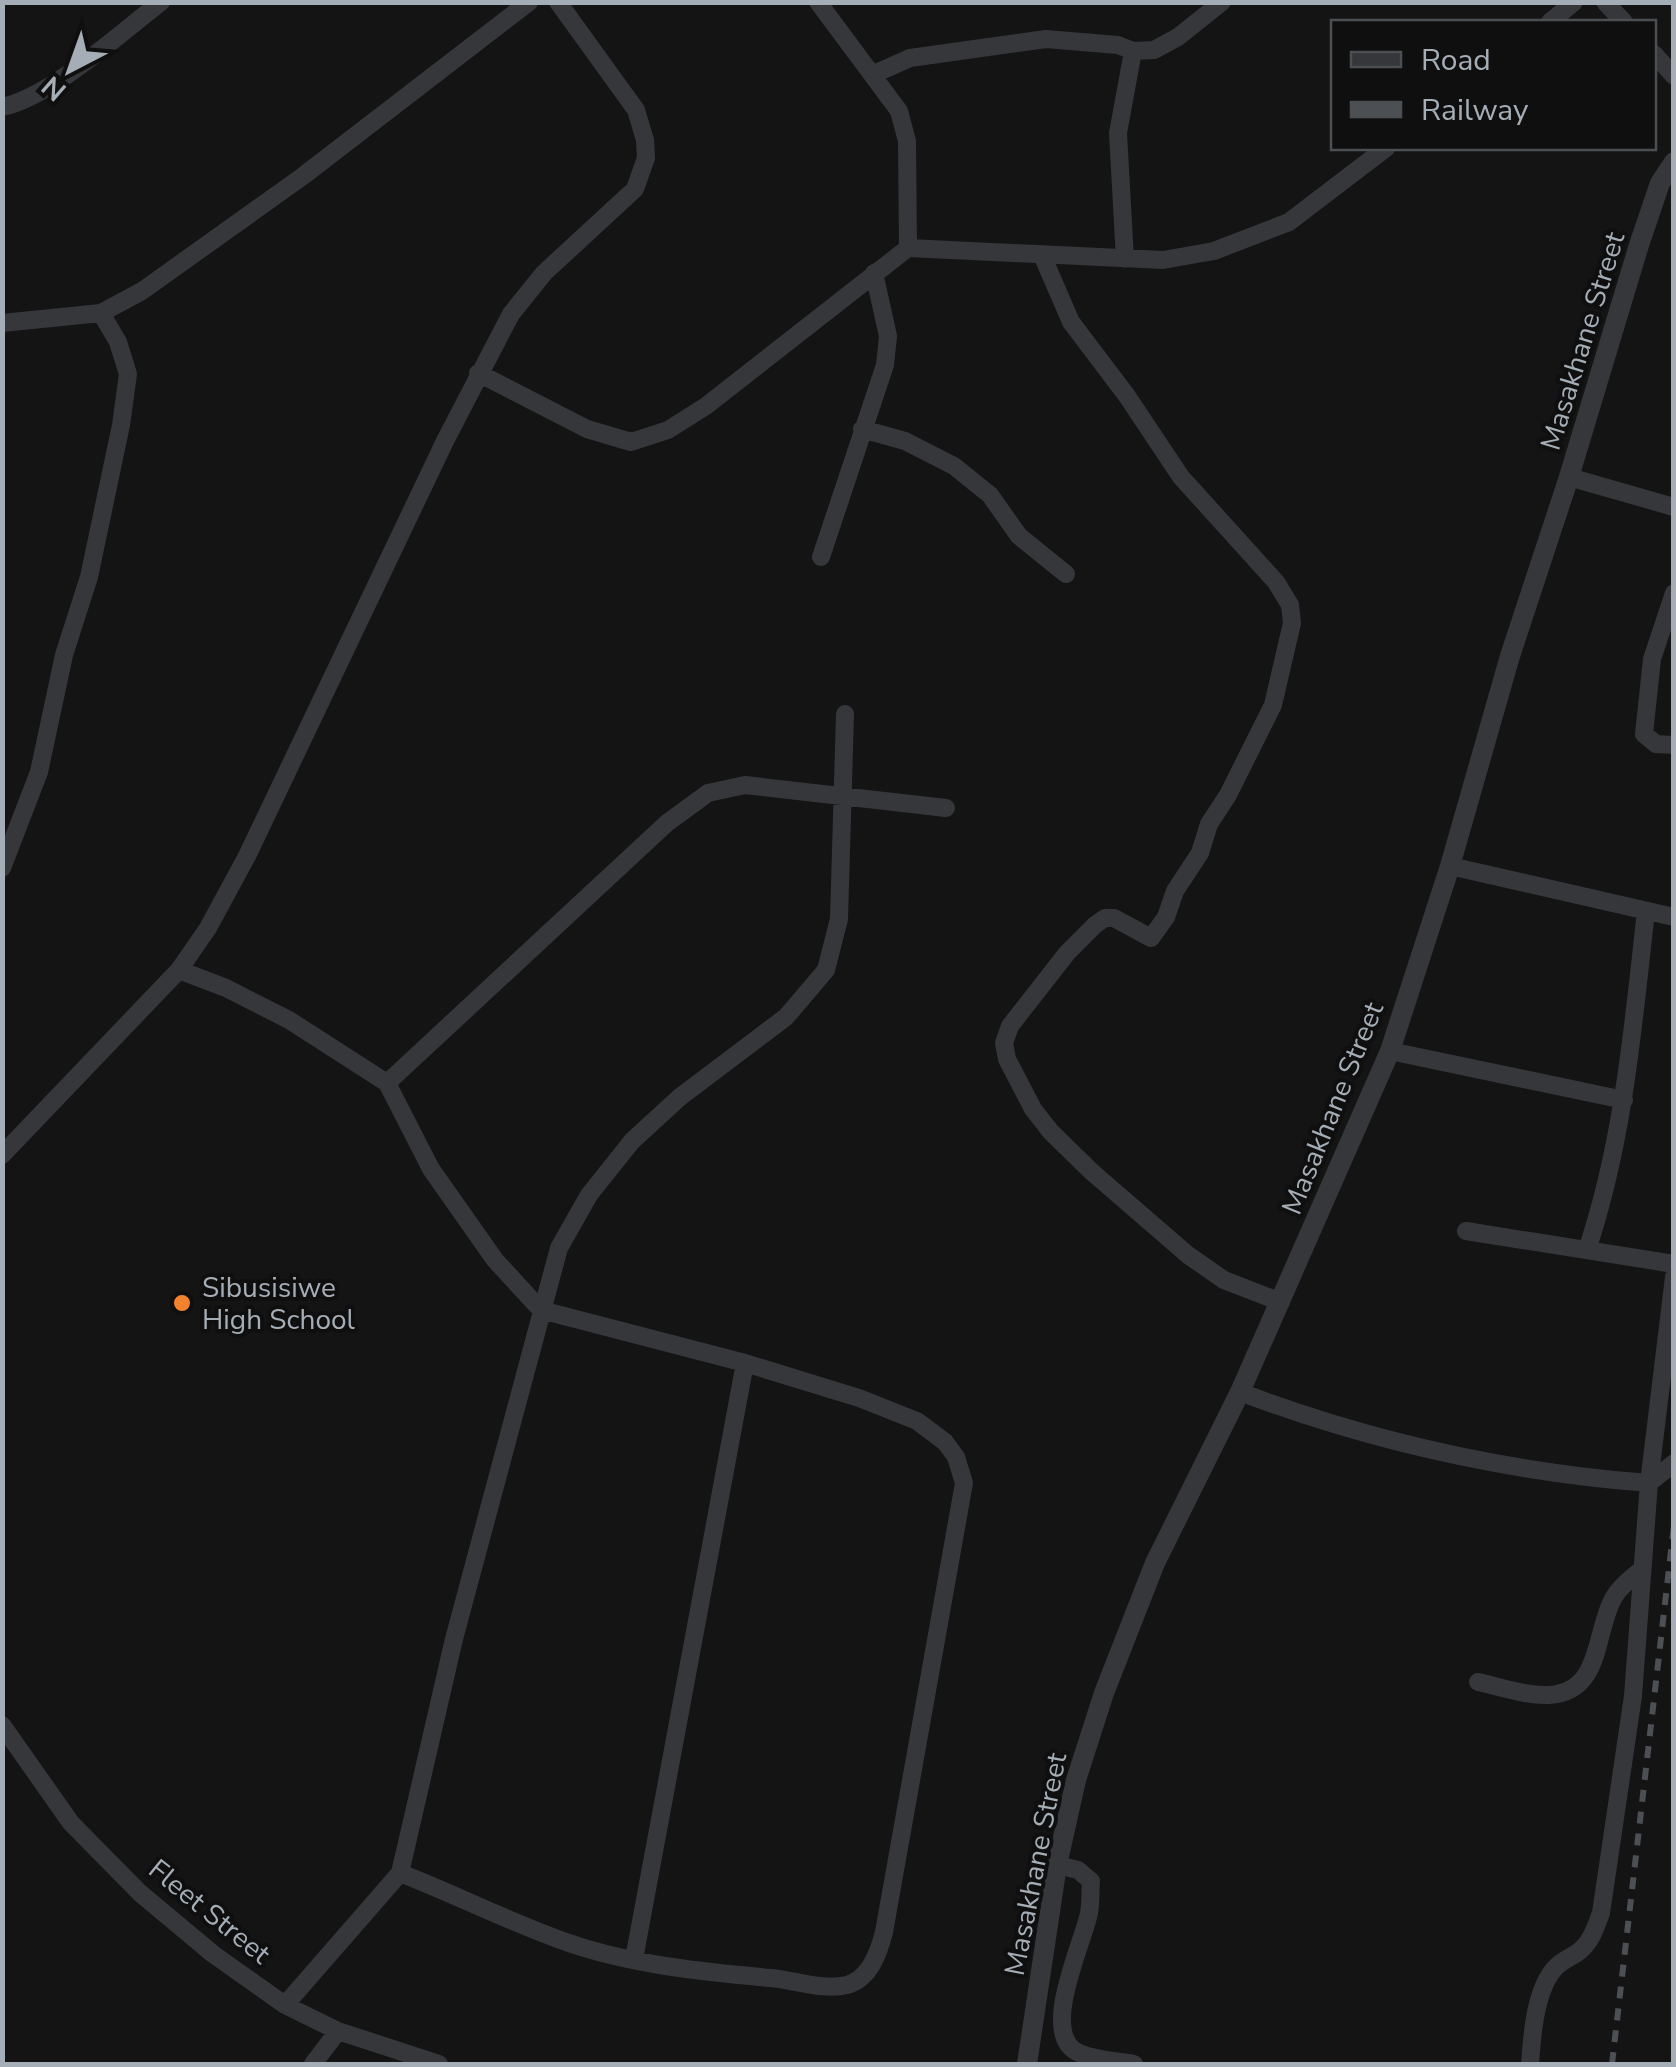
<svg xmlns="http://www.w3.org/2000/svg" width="1676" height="2067" viewBox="0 0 1676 2067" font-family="'Nunito Sans',sans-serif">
  <rect width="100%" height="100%" fill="#141415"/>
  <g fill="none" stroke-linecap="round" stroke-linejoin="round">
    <path stroke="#35373a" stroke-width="18" d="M818,2L899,111L907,141L908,248
      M1605,2L1624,22
      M1550,22L1574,2
      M1654,54L1674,76
      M874,74L910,58L1046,39L1118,45L1133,51L1154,50L1178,37L1222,2
      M2,107C51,97 120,33 161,2
      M908,248L1163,260L1214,251L1289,222L1386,148
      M1042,255L1071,322L1127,396L1181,477L1276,582L1290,605L1292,623L1273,705L1228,795L1209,824L1200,853L1175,891L1166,917L1151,938L1114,918H1105L1095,925L1067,953L1010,1026L1004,1043L1007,1059L1033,1109L1051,1132L1092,1172L1188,1255L1224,1280L1281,1302
      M1125,259L1118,133L1133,51
      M2,323L101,313L142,291L303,176L529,2
      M478,373L587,429L631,442L668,430L706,406L908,248
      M862,429L905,441L954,466L990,495L1019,536L1066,574
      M1569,477L1674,507
      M821,557L885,365L888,336L874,273
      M1674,593L1652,659L1644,734L1656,744L1674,745
      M1450,866L1674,917
      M2,868L39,772L64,655L89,577L121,425L128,374L118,342L101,313
      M179,970L226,988L289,1020L387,1083L431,1169L495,1260L541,1310L745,1363L859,1398L917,1421L945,1442L956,1457L964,1483L884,1932C879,1952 870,1979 847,1985C823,1991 795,1980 771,1978C704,1972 633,1965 569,1943C511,1923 457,1895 400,1873
      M1390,1051L1624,1100
      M387,1083L667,823L708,793L745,785L946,808
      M2,1155L179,970L208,928L247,856L445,441L511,314L544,273L635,189L646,158L645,140L636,110L558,2
      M1466,1231L1674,1264
      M1587,1250C1624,1139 1633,1026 1646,911
      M1240,1392C1372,1442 1508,1472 1649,1483L1674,1463
      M1478,1682C1501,1687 1526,1696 1549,1695C1603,1692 1594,1631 1614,1597C1620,1586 1633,1577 1642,1569
      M2,1725L71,1823L140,1893L213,1954L285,2005L338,2031L439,2064
      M1057,1865L1078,1870L1091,1881C1090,1891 1091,1903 1089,1913C1083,1944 1038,2035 1079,2053C1095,2060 1117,2061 1134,2064
      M634,1959L745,1363
      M285,2005L400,1873L454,1639L559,1248L589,1195L632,1141L680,1097L786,1017L826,970L839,919L845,714
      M313,2064L338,2031
      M1530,2064C1532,2036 1535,1987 1557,1966C1562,1961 1571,1957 1577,1953C1591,1943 1595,1929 1601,1913L1633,1696L1649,1483L1674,1277"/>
    <path stroke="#35373a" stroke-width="20" d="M1027,2064L1057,1865L1076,1780L1104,1693L1155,1563L1240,1392L1390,1051L1450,866L1510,656L1569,477L1639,245L1660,183L1674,162"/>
    <path stroke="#4c4f53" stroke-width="6" stroke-dasharray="12 10" stroke-linecap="butt" d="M1612,2064L1674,1525"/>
  </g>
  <circle fill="#f3822e" stroke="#0f0f10" stroke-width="4" cx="182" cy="1303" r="10"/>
  <g text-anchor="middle" stroke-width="8" stroke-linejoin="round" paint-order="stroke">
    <g font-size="28" fill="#a5aeb6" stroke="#0f0f10">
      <text transform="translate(1582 341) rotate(-73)" y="10">Masakhane Street</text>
      <text transform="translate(1332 1108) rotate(-68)" y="10">Masakhane Street</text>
      <text transform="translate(1035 1864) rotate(-79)" y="10">Masakhane Street</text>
      <text transform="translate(210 1911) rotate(39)" y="10">Fleet Street</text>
    </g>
    <g font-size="28" fill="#a5aeb6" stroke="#0f0f10" text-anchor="start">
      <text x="202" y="1297">Sibusisiwe<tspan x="202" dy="32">High School</tspan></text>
    </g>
  </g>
  <rect width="1676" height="2067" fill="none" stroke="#a5aeb6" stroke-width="10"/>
  <rect x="1331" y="20" width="325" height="130" fill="#0f0f10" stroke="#4b4f52" stroke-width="2.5"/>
  <rect x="1351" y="52" width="50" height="15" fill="#35373a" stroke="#4b4f52" stroke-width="2.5"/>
  <text x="1421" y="70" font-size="30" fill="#a5aeb6">Road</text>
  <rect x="1351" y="102" width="50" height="15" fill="#4c4f53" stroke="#4b4f52" stroke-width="2.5"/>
  <text x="1421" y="120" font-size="30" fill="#a5aeb6">Railway</text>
  <g transform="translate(70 70) rotate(221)" stroke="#0f0f10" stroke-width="8" paint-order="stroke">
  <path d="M0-8L18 38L0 25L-18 38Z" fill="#a5aeb6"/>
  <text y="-15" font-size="28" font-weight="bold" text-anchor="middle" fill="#a5aeb6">N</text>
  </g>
</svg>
